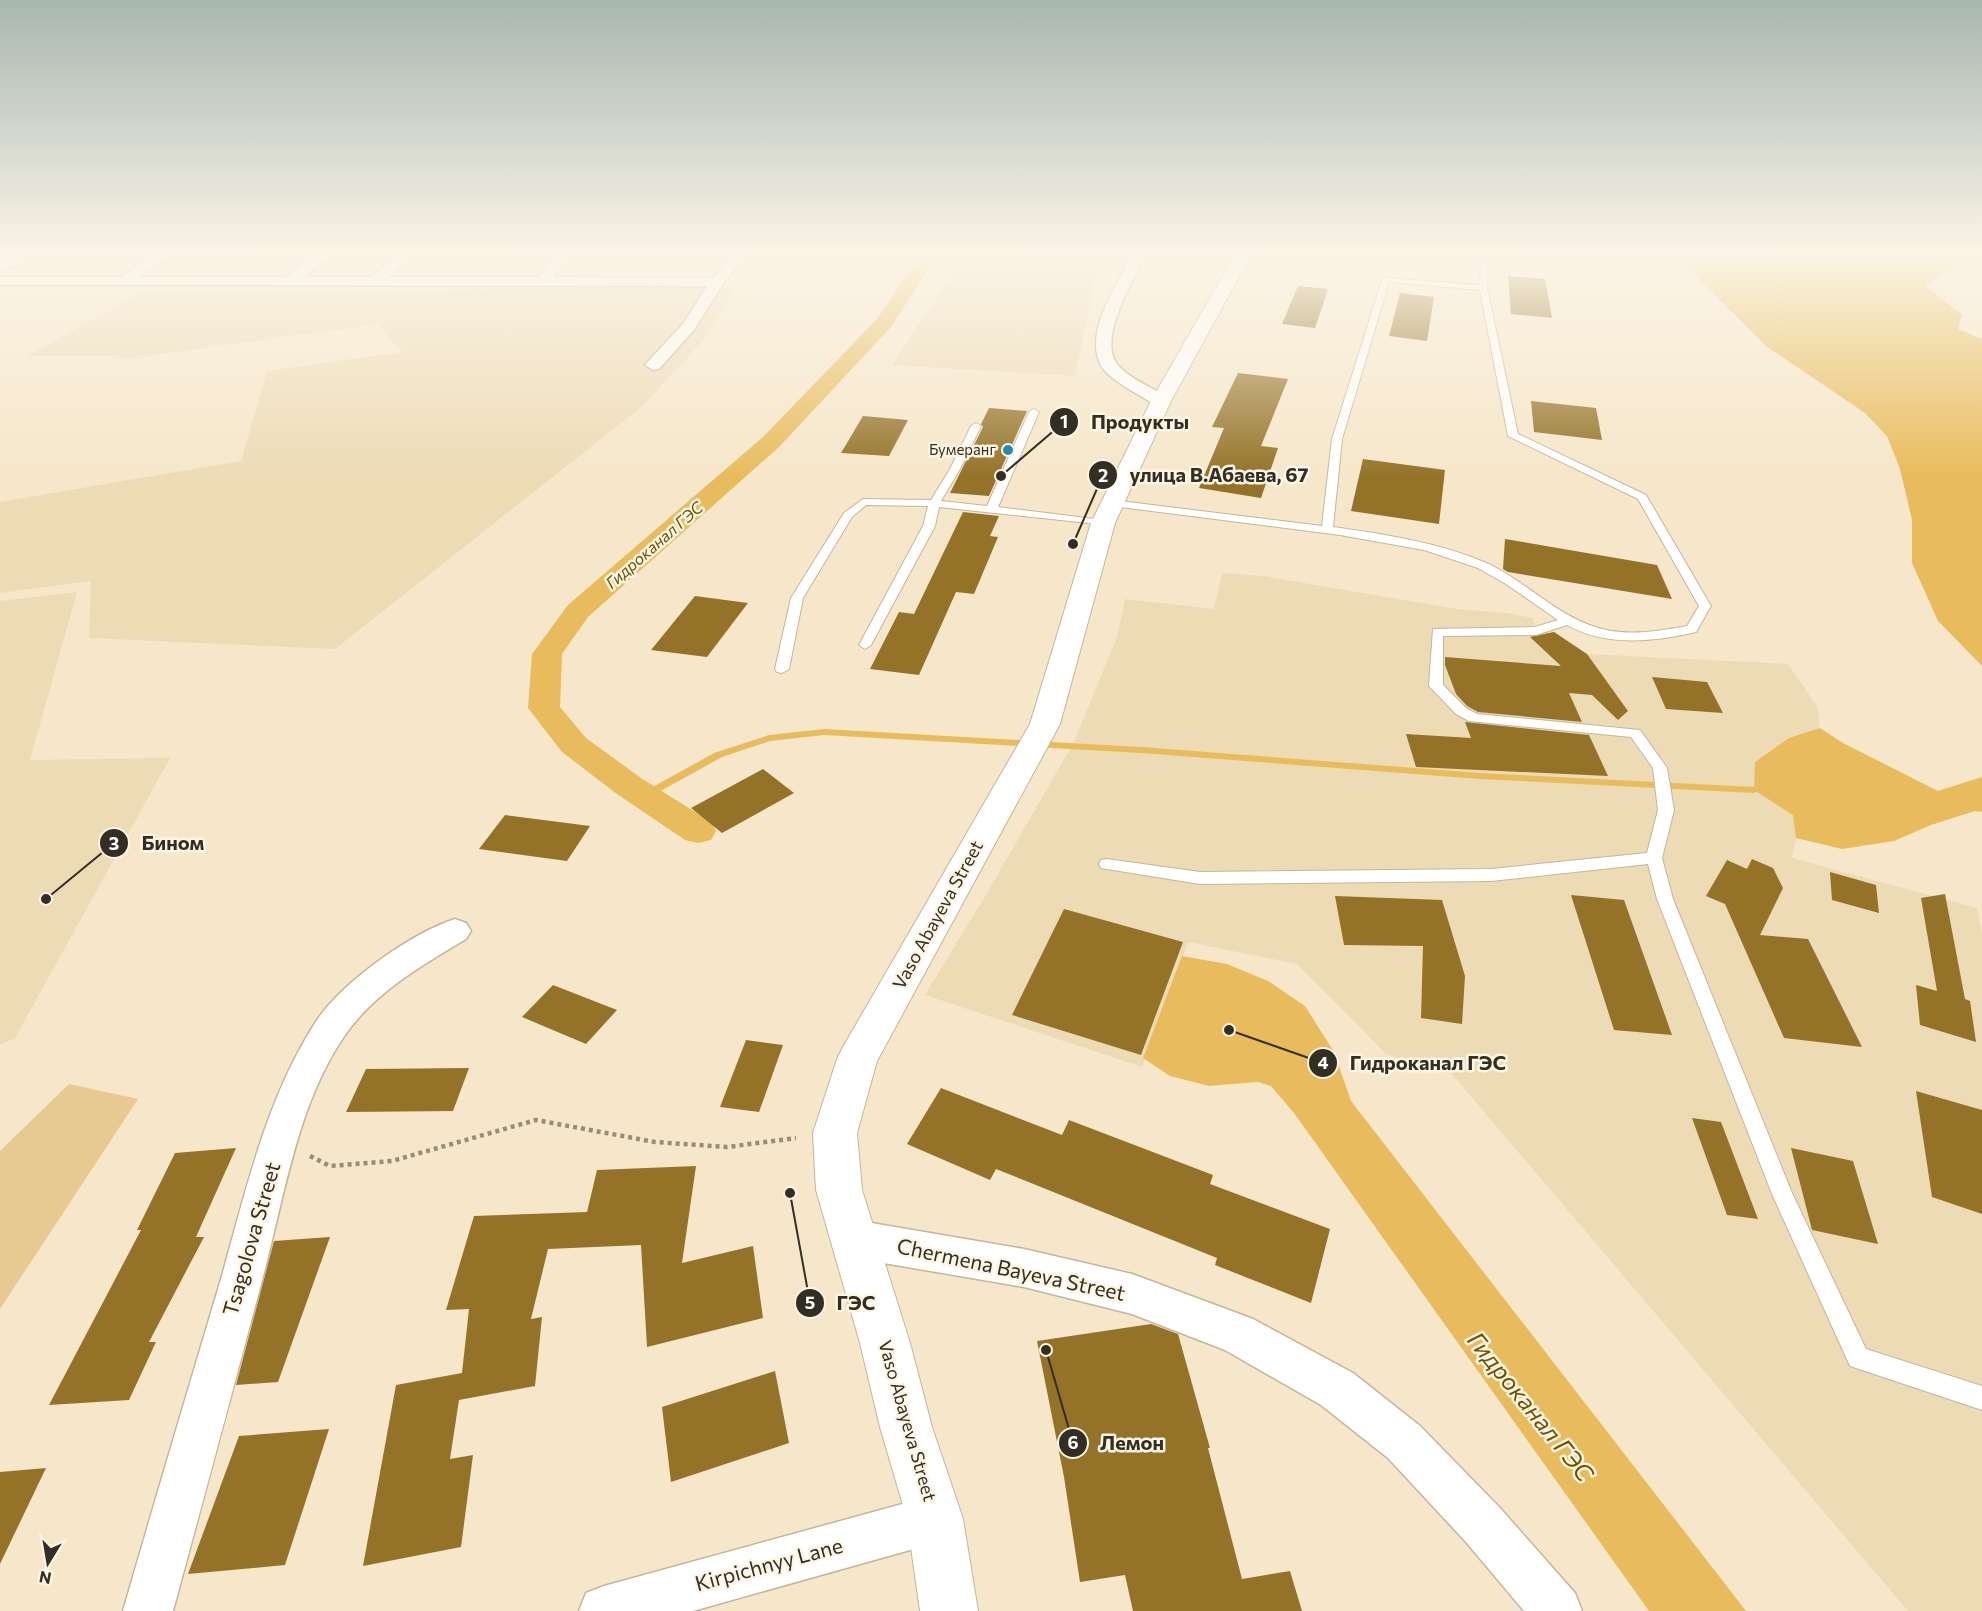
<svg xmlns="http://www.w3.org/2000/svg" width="1982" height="1611" viewBox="0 0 1982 1611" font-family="Commissioner,sans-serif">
  <rect width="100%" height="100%" fill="#f6e7ca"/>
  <path fill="#eddbb6" d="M963,258L1097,270L1075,376L892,365Z
    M735,288L704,340L640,408L335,649L89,638L91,581L0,593V502L241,461L267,371L402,352L377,324L130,358L109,356H27L145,291Z
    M1222,573L1263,576L1457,609L1507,613L1533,618L1536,631L1550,629L1587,654L1788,664L1818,708L1820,728L1792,858L1977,908L1982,934V1611H1908L1452,1074L1386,1054L1297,964L1188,942L1142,1067L925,995L990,888L1074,742L1117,637L1125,599L1214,609Z
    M77,592L30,760L170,758L15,1038L0,1045V601Z"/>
  <path fill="#e6ca91" d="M69,1084L138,1099L0,1309V1151Z"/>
  <path fill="#e8bc5c" d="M1671,251H1957L1953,269L1925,285L1962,315L1958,329L1982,339V666L1938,621L1912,563V520L1900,469L1887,436L1865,413L1766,346Z
    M1820,728L1843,743L1938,791L1982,777V812L1975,811L1931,825L1894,841L1842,849L1796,838L1793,815L1754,790L1755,762L1789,738Z
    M1182,956L1227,964L1268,981L1305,1006L1334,1052L1351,1101L1746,1611H1649L1294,1113L1271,1086L1258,1082L1209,1086L1170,1076L1143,1058Z"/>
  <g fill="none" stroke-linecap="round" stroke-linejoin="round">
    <path fill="#e8bc5c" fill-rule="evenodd" d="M824,729L1141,747L1480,773L1754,787L1759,790L1754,793L1480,779L1141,753L824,735L770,741L722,757L648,798L644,799L639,796L640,794L714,753L769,735Z"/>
    <path fill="#e8bc5c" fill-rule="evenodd" d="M923,251H940L891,327L779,447L588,617L562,654L560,707L586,738L641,778L711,822L716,831L711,840L698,843L685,840L617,794L562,752L528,708L532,654L568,605L763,437L877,319Z"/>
  </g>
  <path fill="#947329" d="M1508,276L1545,279L1552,318L1511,314Z
    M1298,286L1328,289L1315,328L1282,324Z
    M1400,293L1434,297L1427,341L1389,336Z
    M1238,373L1288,379L1261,446L1278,448L1261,498L1199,488L1224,428L1212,427Z
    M1531,401L1596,408L1602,440L1534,432Z
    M989,408L1027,411L989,496L950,493L983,427L981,424Z
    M863,416L908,420L889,456L841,453Z
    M1363,459L1445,470L1439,524L1351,511Z
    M963,512L999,516L990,536L998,537L974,594L956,592L919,675L870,669L899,612L914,614Z
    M1505,539L1657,565L1672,599L1508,572L1503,569Z
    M695,596L748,603L707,657L651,650Z
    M1554,632L1587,654L1628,711L1618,720L1592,695L1569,693L1582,722L1478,712L1467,706L1456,694L1445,665V657L1561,666L1530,637Z
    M1652,677L1707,682L1723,713L1666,709Z
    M1465,722L1589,735L1608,776L1416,767L1406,734L1471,738Z
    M763,769L794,793L722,833L691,808Z
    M505,815L590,826L567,861L479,849Z
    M1752,859L1773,868L1783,888L1760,935L1808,939L1862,1047L1784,1038L1725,904L1706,896L1727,860L1747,869Z
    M1830,872L1876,885L1879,913L1832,900Z
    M1945,894L1965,999L1970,1001L1976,1042L1920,1025L1916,985L1937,991L1921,898Z
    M1571,895L1624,900L1672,1035L1614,1030Z
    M1335,896L1442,900L1465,976L1462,1024L1421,1018L1423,946L1344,945Z
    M1064,909L1183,942L1141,1055L1012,1015Z
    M553,985L617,1010L586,1044L522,1017Z
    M746,1040L783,1045L759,1112L720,1107Z
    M469,1068L453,1111L346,1112L366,1069Z
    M941,1088L1062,1135L1069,1120L1213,1175L1210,1184L1330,1229L1311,1303L1215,1265L1217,1258L996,1169L990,1180L907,1144Z
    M1916,1091L1982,1110V1214L1932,1197Z
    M1692,1118L1721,1122L1758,1219L1727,1215Z
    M236,1148L196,1237H204L149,1342H156L129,1400L49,1405L141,1230H137L175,1153Z
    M1791,1148L1853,1161L1878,1244L1812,1230Z
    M696,1166L682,1263L753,1246L763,1318L647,1347L641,1245L548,1249L531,1319L542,1317L535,1386L459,1400L450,1459L473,1455L461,1547L363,1566L396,1385L462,1373L469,1309L446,1310L474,1216L587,1212L597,1170Z
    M330,1237L278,1382L236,1385L274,1241Z
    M1151,1324L1178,1334L1210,1448H1208L1242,1579L1290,1571L1302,1611H1133L1125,1575L1080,1582L1064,1477L1037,1341Z
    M775,1371L789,1443L671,1482L662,1407Z
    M329,1429L285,1565L188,1574L239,1436Z
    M46,1468L0,1564V1472Z"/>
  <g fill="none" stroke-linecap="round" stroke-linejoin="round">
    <defs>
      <path id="service" d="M1481,263L1488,265L1487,288L1518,434L1646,495L1711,606L1696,632C1654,642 1606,647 1567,625L1536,635L1443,636V685L1466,708L1477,714L1640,730L1667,768L1674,810L1662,858L1673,899L1792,1193L1866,1349L1982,1386V1410L1850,1366L1772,1194L1657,899L1648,864L1491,881L1200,884L1107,869L1101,868L1099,864L1101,860L1107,859L1200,872L1491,869L1647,853L1658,810L1653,768L1631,737L1469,721L1456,714L1429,686L1433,629L1535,627L1558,620L1506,584L1478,568L1424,550L1340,535L1112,506L1107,503L1112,500L1322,526L1332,439L1382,280L1386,278L1479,285ZM1389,282L1480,290L1508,436L1638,499L1699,606L1687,626C1623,638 1595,636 1542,598C1523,585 1505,571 1484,562C1437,542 1383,534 1333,527L1342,439Z
        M1034,409L1039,412L998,507L1103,520L1108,523L1107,525L939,507L935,526L871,645L865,649L859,645L923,526L928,506L866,505L852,517L803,598L789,669L782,673L777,672L775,669L791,598L844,513L863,499L931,500L950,469L971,426L976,423L981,426L960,469L941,501L987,506L1029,412Z"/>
      <path id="minor" d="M29,251H47L0,272V263Z
        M161,251H177L139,277H285L321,251H336L304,277H372L403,251H418L389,277H539L559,251H572L554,277L713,278L736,251H749L723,284L694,330L659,369L653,370L645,365L683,324L707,286L0,285V277H120Z
        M1134,251H1148C1135,277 1097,337 1117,364C1129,379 1152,387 1167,397L1170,401L1167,405H1155C1139,394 1118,385 1105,371C1078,339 1119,282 1134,251Z
        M455,919L466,923L471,931L466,939C421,966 373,993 343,1038C298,1105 285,1192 265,1269C235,1383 204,1497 173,1611H123C155,1500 188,1390 221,1279C246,1191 266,1098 317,1020C343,982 411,933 455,919Z
        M854,1220L1024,1249L1132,1274L1253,1319L1353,1373L1420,1426L1500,1508L1575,1593L1582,1611H1524L1466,1542L1388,1458L1321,1405L1225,1350L1132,1314L1024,1287L854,1258L840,1252L834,1239L840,1226Z
        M935,1495L952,1502L959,1519L952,1536L935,1543L693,1611H579L586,1593L604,1586Z"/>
      <path id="secondary" d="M1237,251H1253L1171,401L1115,523L1060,724L877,1061L857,1133L862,1190L910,1343L932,1427L963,1519L978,1611H920L907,1519L880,1427L860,1343L816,1190L813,1133L837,1059L843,1047L1030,724L1091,523L1151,401Z"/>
    </defs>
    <use href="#service" stroke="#c4b69a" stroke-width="2"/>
    <use href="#minor" stroke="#c4b69a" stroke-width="3"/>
    <use href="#secondary" stroke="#c4b69a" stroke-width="2"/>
    <path stroke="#968c78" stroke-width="4.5" stroke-dasharray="4 4" stroke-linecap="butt" d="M310,1156L330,1166L392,1161L536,1120L655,1142L727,1147L796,1138"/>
    <use href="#service" fill="#fff" fill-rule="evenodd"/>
    <use href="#minor" fill="#fff" fill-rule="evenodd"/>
    <use href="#secondary" fill="#fff" fill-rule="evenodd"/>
  </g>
  <linearGradient id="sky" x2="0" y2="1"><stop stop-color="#a8b7b0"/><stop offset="0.53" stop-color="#fbf4e7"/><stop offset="1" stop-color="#fbf4e7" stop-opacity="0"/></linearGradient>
  <rect width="1982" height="477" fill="url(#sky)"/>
  <circle fill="#2689b3" stroke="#fef5e4" stroke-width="2" cx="1008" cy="450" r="6"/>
  <g text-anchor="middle" stroke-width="5" stroke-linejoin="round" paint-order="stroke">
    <g font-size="15" fill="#332e23" stroke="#fef5e4" text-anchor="end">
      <text x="996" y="455">Бумеранг</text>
    </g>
    <g font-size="16" font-style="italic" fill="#6e5100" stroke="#fef5e4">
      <text transform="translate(654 545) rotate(-41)" y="6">Гидроканал ГЭС</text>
    </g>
    <g font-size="18" fill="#332e23" stroke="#fef5e4">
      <text transform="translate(938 915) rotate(-61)" y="6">Vaso Abayeva Street</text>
      <text transform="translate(907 1421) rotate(74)" y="6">Vaso Abayeva Street</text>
    </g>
    <g font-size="21" fill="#332e23" stroke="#fef5e4">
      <text transform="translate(252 1239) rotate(-74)" y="7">Tsagolova Street</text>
      <text transform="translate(1011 1270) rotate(12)" y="7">Chermena Bayeva Street</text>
      <text transform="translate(769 1565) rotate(-15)" y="7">Kirpichnyy Lane</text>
    </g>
    <g font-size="24" font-style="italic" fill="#6e5100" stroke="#fef5e4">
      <text transform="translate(1530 1407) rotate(51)" y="8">Гидроканал ГЭС</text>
    </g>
  </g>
  <path fill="none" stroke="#332e23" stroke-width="2" d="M1001 476L1064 422M1073 544L1103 475M46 899L114 843M1229 1030L1323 1063M790 1193L810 1303M1046 1350L1073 1443"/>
  <g fill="#332e23" stroke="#fef5e4" stroke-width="2">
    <circle cx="1001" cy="476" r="6"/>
    <circle cx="1073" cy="544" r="6"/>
    <circle cx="46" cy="899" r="6"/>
    <circle cx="1229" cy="1030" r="6"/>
    <circle cx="790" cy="1193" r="6"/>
    <circle cx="1046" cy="1350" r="6"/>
    <circle cx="1064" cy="422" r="15"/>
    <circle cx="1103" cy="475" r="15"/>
    <circle cx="114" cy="843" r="15"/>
    <circle cx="1323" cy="1063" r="15"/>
    <circle cx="810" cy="1303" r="15"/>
    <circle cx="1073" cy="1443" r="15"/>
  </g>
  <g font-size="18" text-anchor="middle" font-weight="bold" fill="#fff">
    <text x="1064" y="428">1</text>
    <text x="1103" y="482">2</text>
    <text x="114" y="850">3</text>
    <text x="1323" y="1069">4</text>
    <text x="810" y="1309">5</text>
    <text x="1073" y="1449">6</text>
  </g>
  <g font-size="20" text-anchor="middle" font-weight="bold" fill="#332e23" stroke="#fef5e4" stroke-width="5" stroke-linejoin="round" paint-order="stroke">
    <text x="1140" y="429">Продукты</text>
    <text x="1219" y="482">улица В.Абаева, 67</text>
    <text x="173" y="850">Бином</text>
    <text x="1428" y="1070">Гидроканал ГЭС</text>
    <text x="856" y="1310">ГЭС</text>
    <text x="1132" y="1450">Лемон</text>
  </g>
  <g transform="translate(48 1563) rotate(191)" stroke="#fef5e4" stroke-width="4.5" paint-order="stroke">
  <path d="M0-4.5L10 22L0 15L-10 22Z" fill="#332e23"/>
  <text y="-9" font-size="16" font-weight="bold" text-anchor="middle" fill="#332e23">N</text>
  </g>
</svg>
